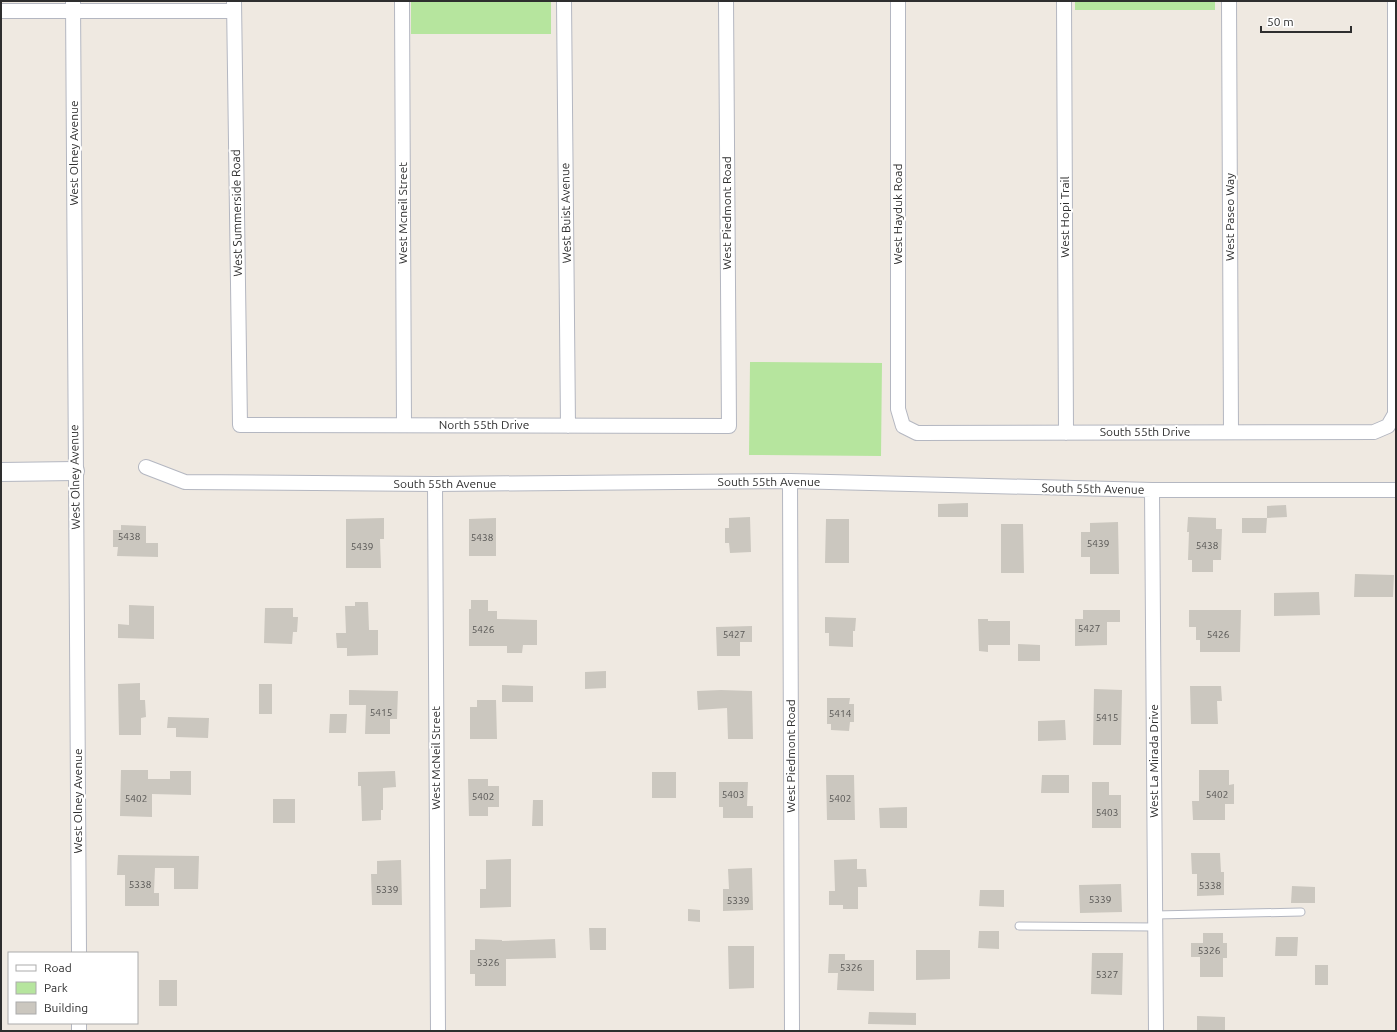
<svg xmlns="http://www.w3.org/2000/svg" width="1397" height="1032" viewBox="0 0 1397 1032" font-family="Ubuntu,sans-serif">
  <rect width="100%" height="100%" fill="#efe9e1"/>
  <path fill="#b6e59e" d="M411,1H551V34H411Z
    M1075,1H1215V10H1075Z
    M750,362L882,363L881,456L749,455Z"/>
  <path fill="#cbc7bf" d="M968,503V517H938V504Z
    M1286,505L1287,517L1267,518V506Z
    M750,517L751,552L730,553L729,543H725V528H729V518Z
    M1188,517L1216,518V529H1222L1221,560H1213V572H1192V560H1188L1189,532H1187Z
    M384,518V539H380L381,568H346V519Z
    M496,518V556H469V519Z
    M1242,518H1267L1266,533H1242Z
    M826,519H849V563H825Z
    M1118,522L1119,574H1090V557H1081V532H1090V523Z
    M1001,524H1023L1024,573H1001Z
    M121,525L146,526V543H158V557L117,556L118,547H113V530H121Z
    M1355,574L1394,575L1393,597H1354Z
    M1319,592L1320,615L1274,616V593Z
    M471,600H488V611H497V619L537,620V645H523L522,653H507V646H469V609H471Z
    M355,602H368L369,630H378V655L347,656V648H337L336,633H346L345,606H355Z
    M129,605L154,606V639L118,638V624L129,625Z
    M265,608H293V617H298L297,632H293L292,644L264,643Z
    M1083,610H1120V622H1107V645L1075,646V619H1083Z
    M1189,610H1241L1240,652H1200V640H1196V627H1189Z
    M825,617L856,618L855,631H853V647L829,646V633H825Z
    M978,619H988V621H1010V645H988V652L979,651Z
    M752,626V642H740V656H717L716,627Z
    M1018,644L1040,645V661H1018Z
    M606,671V688L585,689V672Z
    M140,683V700H145L146,717L141,718V735H119L118,684Z
    M259,684H272V714H259Z
    M502,685L533,686V702H502Z
    M1190,686H1221L1222,701H1217L1218,724H1191Z
    M1094,689L1122,690L1121,745H1093Z
    M349,690L398,691L397,719H390V734H365L366,705H349Z
    M721,690L752,691L753,739H728L727,708L698,710L697,691Z
    M827,698H850L849,704H854V722H850L849,731L831,730V724H827Z
    M477,700H496L497,739H470V707H477Z
    M330,714H347L346,733H329Z
    M168,717L209,718L208,738L176,737V728H167Z
    M1065,720L1066,740L1038,741V721Z
    M121,770H148V779H170V771H191V795L152,794V817L120,816Z
    M1199,770H1229V785L1234,784V804H1225V820H1193L1192,801H1199Z
    M395,771L396,787L383,788V810H381V820L362,821L361,786H358V772Z
    M652,772H676V798H652Z
    M826,775H854L855,820H827Z
    M1042,775H1069V793H1041Z
    M468,779H488V786H499V807H488V816H469Z
    M719,782H748L747,806H753V818H723V807H719Z
    M1092,782H1109V795H1121V828H1092Z
    M273,799H295V823H273Z
    M533,800H543V826H532Z
    M907,807V828H880L879,808Z
    M1191,853H1220L1221,872H1224V895L1197,896V874H1192Z
    M118,855L199,856L198,889H174V868H155L154,893H159V906H125V875H117Z
    M511,859V907L480,908V889H486V860Z
    M857,859V869H866L867,887H858V909H843V905H829V891H835L834,860Z
    M401,860L402,905H372L371,874H377V861Z
    M752,868L753,910L723,911V889H729L728,869Z
    M1121,884L1122,912L1080,913L1079,885Z
    M1292,886L1315,887V903H1291Z
    M980,890H1004V907L979,906Z
    M688,909L700,910V922L688,921Z
    M589,928H606V950H590Z
    M979,931H999V949L978,948Z
    M1203,933H1223V943H1227V958H1223V977H1200V957H1191V943H1203Z
    M1276,937H1298L1297,956H1275Z
    M475,939L502,940V941L555,939L556,958L506,959V986H475V974H470V950H475Z
    M728,946H754V988L729,989Z
    M916,950H950V979L916,980Z
    M1092,953H1123L1122,995L1091,994Z
    M829,954H845V960H874V991L837,990L838,973H828Z
    M1315,965H1328V985H1315Z
    M159,980H177V1006H159Z
    M869,1012L916,1013V1025L868,1024Z
    M1197,1016L1225,1017V1031H1197Z"/>
  <g fill="none" stroke-linecap="round" stroke-linejoin="round">
    <defs>
      <path id="service" d="M1155,915L1301,912
        M1019,926L1155,927"/>
      <path id="minor" d="M73,1L79,953
        M234,1L240,425L729,426L726,1
        M402,1L404,425
        M564,1L568,426
        M898,1V409L903,426L917,433L1374,432L1388,426L1395,414V1
        M1064,1L1066,433
        M1229,1L1231,432
        M1,11H234
        M146,467L185,482L435,484L790,481L1152,490H1396
        M790,481L792,1031
        M435,484L438,1031
        M1152,490L1156,1031
        M79,1023V1031"/>
      <path id="tertiary" d="M1,472L75,471"/>
    </defs>
    <use href="#service" stroke="#b4b7c1" stroke-width="9"/>
    <use href="#minor" stroke="#b4b7c1" stroke-width="16"/>
    <use href="#tertiary" stroke="#b4b7c1" stroke-width="20"/>
    <use href="#service" stroke="#fff" stroke-width="7"/>
    <use href="#minor" stroke="#fff" stroke-width="14"/>
    <use href="#tertiary" stroke="#fff" stroke-width="18"/>
  </g>
  <g text-anchor="middle" stroke-width="4" stroke-linejoin="round" paint-order="stroke">
    <g font-size="10" fill="#555452">
      <text x="129" y="540">5438</text>
      <text x="482" y="541">5438</text>
      <text x="1098" y="547">5439</text>
      <text x="1207" y="549">5438</text>
      <text x="362" y="550">5439</text>
      <text x="1089" y="632">5427</text>
      <text x="483" y="633">5426</text>
      <text x="734" y="638">5427</text>
      <text x="1218" y="638">5426</text>
      <text x="381" y="716">5415</text>
      <text x="840" y="717">5414</text>
      <text x="1107" y="721">5415</text>
      <text x="733" y="798">5403</text>
      <text x="1217" y="798">5402</text>
      <text x="483" y="800">5402</text>
      <text x="136" y="802">5402</text>
      <text x="840" y="802">5402</text>
      <text x="1107" y="816">5403</text>
      <text x="140" y="888">5338</text>
      <text x="1210" y="889">5338</text>
      <text x="387" y="893">5339</text>
      <text x="1100" y="903">5339</text>
      <text x="738" y="904">5339</text>
      <text x="1209" y="954">5326</text>
      <text x="488" y="966">5326</text>
      <text x="851" y="971">5326</text>
      <text x="1107" y="978">5327</text>
    </g>
    <g font-size="12" fill="#2e2e2e" stroke="#fff">
      <text transform="translate(74 153) rotate(-90)" y="4">West Olney Avenue</text>
      <text transform="translate(237 213) rotate(-91)" y="4">West Summerside Road</text>
      <text transform="translate(403 213) rotate(-90)" y="4">West Mcneil Street</text>
      <text transform="translate(566 213) rotate(-91)" y="4">West Buist Avenue</text>
      <text transform="translate(727 213) rotate(-90)" y="4">West Piedmont Road</text>
      <text transform="translate(898 214) rotate(-90)" y="4">West Hayduk Road</text>
      <text transform="translate(1065 217) rotate(-90)" y="4">West Hopi Trail</text>
      <text transform="translate(1230 217) rotate(-90)" y="4">West Paseo Way</text>
      <text x="484" y="429">North 55th Drive</text>
      <text x="1145" y="436">South 55th Drive</text>
      <text transform="translate(75 477) rotate(-91)" y="4">West Olney Avenue</text>
      <text x="769" y="486">South 55th Avenue</text>
      <text x="445" y="488">South 55th Avenue</text>
      <text transform="translate(1093 489) rotate(1)" y="4">South 55th Avenue</text>
      <text transform="translate(791 756) rotate(-90)" y="4">West Piedmont Road</text>
      <text transform="translate(436 758) rotate(-90)" y="4">West McNeil Street</text>
      <text transform="translate(1154 761) rotate(-90)" y="4">West La Mirada Drive</text>
      <text transform="translate(78 801) rotate(-90)" y="4">West Olney Avenue</text>
    </g>
  </g>
  <rect width="1397" height="1032" fill="none" stroke="#2e2e2e" stroke-width="4"/>
  <rect x="8" y="952" width="130" height="72" fill="#ffffff" stroke="#ababab"/>
  <rect x="16" y="965" width="20" height="6" fill="#ffffff" stroke="#ababab"/>
  <text x="44" y="972" font-size="12" fill="#2e2e2e">Road</text>
  <rect x="16" y="982" width="20" height="12" fill="#b6e59e" stroke="#ababab"/>
  <text x="44" y="992" font-size="12" fill="#2e2e2e">Park</text>
  <rect x="16" y="1002" width="20" height="12" fill="#cbc7bf" stroke="#ababab"/>
  <text x="44" y="1012" font-size="12" fill="#2e2e2e">Building</text>
  <path d="M1261 26v6h90v-6" fill="none" stroke="#2e2e2e" stroke-width="2"/>
  <text x="1267" y="26" font-size="12" fill="#2e2e2e" stroke="#ffffff" stroke-width="3" paint-order="stroke">50 m</text>
</svg>
